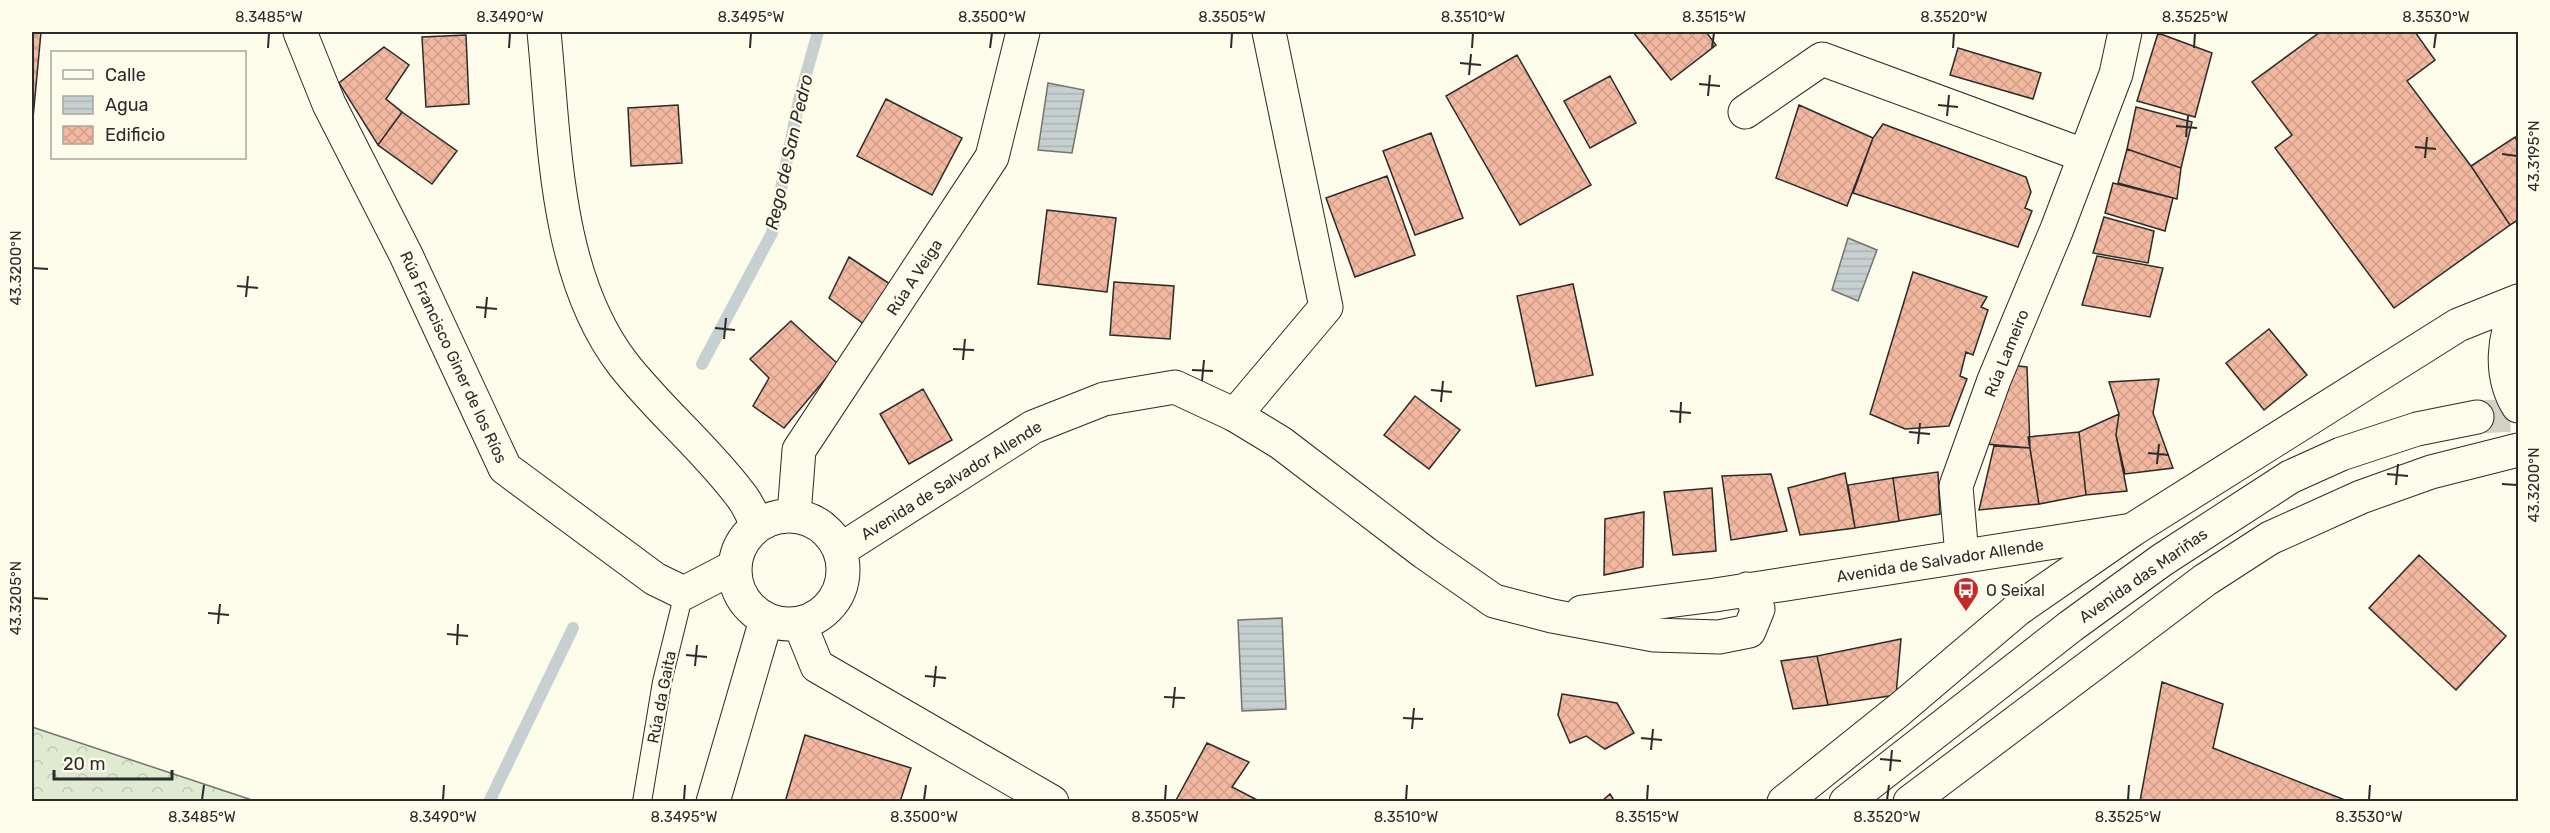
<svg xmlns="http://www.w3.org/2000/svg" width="2550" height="833" viewBox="0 0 2550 833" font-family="Rubik,sans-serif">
  <defs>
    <pattern id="forest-crowns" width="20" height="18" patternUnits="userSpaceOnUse" patternTransform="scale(1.5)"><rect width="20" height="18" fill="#deebd1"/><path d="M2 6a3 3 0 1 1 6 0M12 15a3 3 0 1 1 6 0" fill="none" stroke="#bfcab4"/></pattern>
    <pattern id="water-rules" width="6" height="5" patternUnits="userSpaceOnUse" patternTransform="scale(1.5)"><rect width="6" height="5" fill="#c7d0d0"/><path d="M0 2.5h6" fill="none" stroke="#abb3b3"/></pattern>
    <pattern id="building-cross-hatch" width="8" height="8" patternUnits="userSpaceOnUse" patternTransform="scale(1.5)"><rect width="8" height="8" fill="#f2b8a0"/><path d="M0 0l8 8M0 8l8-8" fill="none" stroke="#d09e8a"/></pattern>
  </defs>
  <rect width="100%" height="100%" fill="#fdfbea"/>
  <path fill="url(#forest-crowns)" stroke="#74746e" stroke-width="1.5" d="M32,727L255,801H32Z"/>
  <path fill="url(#water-rules)" stroke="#74746e" stroke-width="1.5" d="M1048,83L1084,90L1072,153L1038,150Z
    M1848,238L1877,250L1858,301L1832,290Z
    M1282,618L1286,709L1242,711L1238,620Z"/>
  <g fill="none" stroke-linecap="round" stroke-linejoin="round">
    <path stroke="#c7d0d0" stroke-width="12" d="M702,364L772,233L800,96L818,32
      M489,802L573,628"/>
  </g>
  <path fill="url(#building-cross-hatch)" stroke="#2b2b2b" stroke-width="1.5" d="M32,32H41L33,118H32Z
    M1633,32H1706L1716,45L1671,80Z
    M2320,32H2415L2435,60L2407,81L2471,166L2510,225L2394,308L2275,148L2292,135L2252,82Z
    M2158,33L2212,53L2195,117L2137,101Z
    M466,35L469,104L426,107L422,37Z
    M384,47L409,65L386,99L402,112L378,145L339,83Z
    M1958,48L2041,73L2033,99L1950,75Z
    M1517,55L1591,185L1520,225L1446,96Z
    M1610,76L1636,123L1590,148L1564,101Z
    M886,99L962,138L932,195L857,156Z
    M678,105L682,163L631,166L628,108Z
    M1799,105L1873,138L1847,206L1776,178Z
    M2136,107L2192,122L2181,168L2127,149Z
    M402,112L457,151L432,184L378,145Z
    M1883,124L2026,177L2031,192L2025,208L2032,211L2018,247L1853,193L1873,138Z
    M1431,133L1463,218L1415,235L1383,151Z
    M2515,137L2518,142V220L2510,225L2471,166Z
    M2127,149L2181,168L2177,199L2118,183Z
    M1387,176L1415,255L1355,277L1326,198Z
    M2113,183L2173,198L2165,231L2105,213Z
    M1047,210L1116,218L1107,292L1038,284Z
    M2104,217L2154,231L2148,263L2093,253Z
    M2097,256L2163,268L2150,317L2082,305Z
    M849,257L893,286L865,325L829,298Z
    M1913,272L1987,297L1981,307L1988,310L1973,355L1966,352L1960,376L1967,379L1949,426L1905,429L1870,414Z
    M1114,282L1174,286L1170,339L1110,335Z
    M1573,284L1593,375L1536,386L1517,296Z
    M791,321L838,364L784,428L753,406L769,378L750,359Z
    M2269,329L2307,375L2264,410L2226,363Z
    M2010,365L2027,367L2030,448L1986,444Z
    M2159,379L2153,413L2173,468L2125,474L2116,435L2119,414L2109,382Z
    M923,389L952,440L909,464L880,414Z
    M1415,396L1460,430L1429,469L1384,435Z
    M2119,414L2116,435L2127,491L2086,495L2079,432Z
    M2079,432L2086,495L2039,504L2028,437Z
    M1994,446L2030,448L2039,504L1979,510Z
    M1938,472L1940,514L1899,521L1893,478Z
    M1845,473L1855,528L1800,535L1788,488Z
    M1771,474L1787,531L1731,540L1722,476Z
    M1893,478L1899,521L1855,528L1848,485Z
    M1712,488L1716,551L1673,555L1664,492Z
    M1644,512L1643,567L1604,575L1605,519Z
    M2419,555L2506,636L2456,690L2369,608Z
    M1901,639L1896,695L1828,705L1817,656Z
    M1817,656L1828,705L1793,709L1781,661Z
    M2162,682L2223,704L2213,748L2350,802L2140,801Z
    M1562,694L1617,703L1634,733L1605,749L1586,736L1570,743L1558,715Z
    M805,735L911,768L900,802H785Z
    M1207,743L1249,762L1232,787L1261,802H1175Z
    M1610,794L1615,802H1601Z"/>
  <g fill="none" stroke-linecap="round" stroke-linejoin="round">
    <path stroke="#d3d1c4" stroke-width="33" stroke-dasharray="33 16" stroke-linecap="butt" d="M2477,417L2518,415"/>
    <defs>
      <path id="service" d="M642,802L662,682L684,593"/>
      <path id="minor" d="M300,32L329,104L406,255L505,468L655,579L684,593L734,567
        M1745,112L1822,59L2083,155
        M1235,415L1326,307L1269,32
        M794,515L799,450L992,157L1023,32
        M1962,556L1956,486L1994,380L2057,229L2116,74L2125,32
        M800,624L817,666L1052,802"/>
      <path id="tertiary" d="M544,32C555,140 554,274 623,364C659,410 704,447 739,493C747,502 752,514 757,525
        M735 570a54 54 0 1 1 108 0a54 54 0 1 1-108 0Z
        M840,550L1033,427L1104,399L1175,387L1235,415L1281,443L1425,553L1494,601L1552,616L1654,635L1719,637L1749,631L1758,609L1747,589
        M1582,612L1715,595L2132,530
        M713,802L766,620"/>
      <path id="secondary" d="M2518,306C2503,337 2499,375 2518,406
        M1784,802L1899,710L2018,609L2132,530L2458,325L2518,301
        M1910,802L2205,580L2270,538L2361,497L2431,472L2518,450"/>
      <path id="trunk" d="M1846,802L2071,626L2162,560L2290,477L2341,454L2417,429L2477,417"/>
    </defs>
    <use href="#service" stroke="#2b2b2b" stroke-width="20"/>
    <use href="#minor" stroke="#2b2b2b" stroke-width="35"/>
    <use href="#tertiary" stroke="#2b2b2b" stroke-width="35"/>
    <use href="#secondary" stroke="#2b2b2b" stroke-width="35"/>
    <use href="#trunk" stroke="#2b2b2b" stroke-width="35"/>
    <use href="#service" stroke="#fdfbea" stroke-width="18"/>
    <use href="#minor" stroke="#fdfbea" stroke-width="33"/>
    <use href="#tertiary" stroke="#fdfbea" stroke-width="33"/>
    <use href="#secondary" stroke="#fdfbea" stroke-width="33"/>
    <use href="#trunk" stroke="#fdfbea" stroke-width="33"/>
  </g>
  <path fill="none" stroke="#2b2b2b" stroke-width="2" d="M268,48L269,33M509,48L510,33M750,48L751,33M990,48L992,33M1231,48L1232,33M1472,48L1473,33M1712,48L1714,33M1953,48L1954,33M2194,48L2195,33M2434,48L2436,33M1460,63L1481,65M1469,75L1471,54M1699,84L1720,86M1708,96L1710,75M1938,105L1958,107M1947,116L1949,95M2176,126L2197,128M2186,137L2188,116M2415,147L2436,149M2502,154L2517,156M2425,158L2427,137M33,268L48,269M237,286L258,288M246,297L248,276M476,307L497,309M485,318L487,297M715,328L735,330M724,339L726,318M953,349L974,350M963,360L965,339M1192,370L1213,371M1202,381L1204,360M1431,390L1452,392M1441,402L1443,381M1670,411L1691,413M1680,423L1681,402M1909,432L1930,434M1918,444L1920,423M2148,453L2169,455M2157,464L2159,444M2387,474L2408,476M2502,484L2517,485M2396,485L2398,464M33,598L48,599M208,613L229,615M218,624L220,604M447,634L468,636M457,645L458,624M686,655L707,657M695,666L697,645M925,676L946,678M934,687L936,666M1164,697L1185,698M1173,708L1175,687M1403,718L1423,719M1412,729L1414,708M1641,738L1662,740M1651,750L1653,729M1880,759L1901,761M1890,771L1892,750M202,800L204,785M443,800L444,785M684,800L685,785M924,800L926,785M1165,800L1166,785M1406,800L1407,785M1647,800L1648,785M1887,800L1889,785M2128,800L2129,785M2369,800L2370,785"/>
  <defs>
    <symbol id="bus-pin" viewBox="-11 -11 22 30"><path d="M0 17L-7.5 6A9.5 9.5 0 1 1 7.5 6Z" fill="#c62828" stroke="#fdfbea"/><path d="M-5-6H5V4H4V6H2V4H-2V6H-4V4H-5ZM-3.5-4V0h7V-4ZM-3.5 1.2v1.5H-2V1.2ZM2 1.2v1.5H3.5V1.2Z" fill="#fff"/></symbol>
  </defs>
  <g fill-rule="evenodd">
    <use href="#bus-pin" x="1951" y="575" width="30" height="40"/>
  </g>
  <g text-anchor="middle" stroke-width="4.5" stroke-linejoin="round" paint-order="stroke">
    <g font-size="16" fill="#2b2b2b" stroke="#fdfbea">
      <text transform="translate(914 277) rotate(-57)" y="6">Rúa A Veiga</text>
      <text transform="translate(2006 353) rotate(-68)" y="6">Rúa Lameiro</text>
      <text transform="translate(454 357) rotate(65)" y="6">Rúa Francisco Giner de los Ríos</text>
      <text transform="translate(951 480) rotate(-32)" y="6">Avenida de Salvador Allende</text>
      <text transform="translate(1940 560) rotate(-9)" y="6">Avenida de Salvador Allende</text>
      <text transform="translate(2143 575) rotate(-35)" y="6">Avenida das Mariñas</text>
      <text transform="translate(661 697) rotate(-79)" y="6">Rúa da Gaita</text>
    </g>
    <g font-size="16" fill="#2b2b2b" stroke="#fdfbea" text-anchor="start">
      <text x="1986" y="596">O Seixal</text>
    </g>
    <g font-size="18" font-style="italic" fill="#2b2b2b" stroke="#fdfbea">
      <text transform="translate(789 152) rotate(-77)" y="6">Rego de San Pedro</text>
    </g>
  </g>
  <rect width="2550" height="833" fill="none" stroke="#fdfbea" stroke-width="66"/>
  <rect x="51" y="51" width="195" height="108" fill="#fdfbea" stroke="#a9a89e" stroke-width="1.5"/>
  <rect x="63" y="70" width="30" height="9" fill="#fdfbea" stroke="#a9a89e" stroke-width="1.5"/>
  <text x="105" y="81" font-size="18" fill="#2b2b2b">Calle</text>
  <rect x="63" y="96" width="30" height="18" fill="url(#water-rules)" stroke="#a9a89e" stroke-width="1.5"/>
  <text x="105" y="111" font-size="18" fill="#2b2b2b">Agua</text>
  <rect x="63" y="126" width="30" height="18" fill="url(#building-cross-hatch)" stroke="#a9a89e" stroke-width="1.5"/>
  <text x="105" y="141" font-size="18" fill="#2b2b2b">Edificio</text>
  <path d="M54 770v9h118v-9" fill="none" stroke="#2b2b2b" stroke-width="3"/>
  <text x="63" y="770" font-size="18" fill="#2b2b2b" stroke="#fdfbea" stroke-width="4.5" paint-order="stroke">20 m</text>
  <rect x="33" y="33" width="2484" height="767" fill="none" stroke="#2b2b2b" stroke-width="2"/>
  <g font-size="15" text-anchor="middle" fill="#2b2b2b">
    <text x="269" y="22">8.3485°W</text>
    <text x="510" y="22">8.3490°W</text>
    <text x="751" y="22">8.3495°W</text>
    <text x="992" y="22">8.3500°W</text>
    <text x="1232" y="22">8.3505°W</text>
    <text x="1473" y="22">8.3510°W</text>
    <text x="1714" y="22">8.3515°W</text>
    <text x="1954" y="22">8.3520°W</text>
    <text x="2195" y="22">8.3525°W</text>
    <text x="2436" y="22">8.3530°W</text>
    <text transform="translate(2534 156) rotate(-90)" y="5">43.3195°N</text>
    <text transform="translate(16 268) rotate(-90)" y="5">43.3200°N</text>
    <text transform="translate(2534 485) rotate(-90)" y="5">43.3200°N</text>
    <text transform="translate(16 598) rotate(-90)" y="5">43.3205°N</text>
    <text x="202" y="822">8.3485°W</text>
    <text x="443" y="822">8.3490°W</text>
    <text x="684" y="822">8.3495°W</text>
    <text x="924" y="822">8.3500°W</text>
    <text x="1165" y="822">8.3505°W</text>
    <text x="1406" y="822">8.3510°W</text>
    <text x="1647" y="822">8.3515°W</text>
    <text x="1887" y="822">8.3520°W</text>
    <text x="2128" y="822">8.3525°W</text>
    <text x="2369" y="822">8.3530°W</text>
  </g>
</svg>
